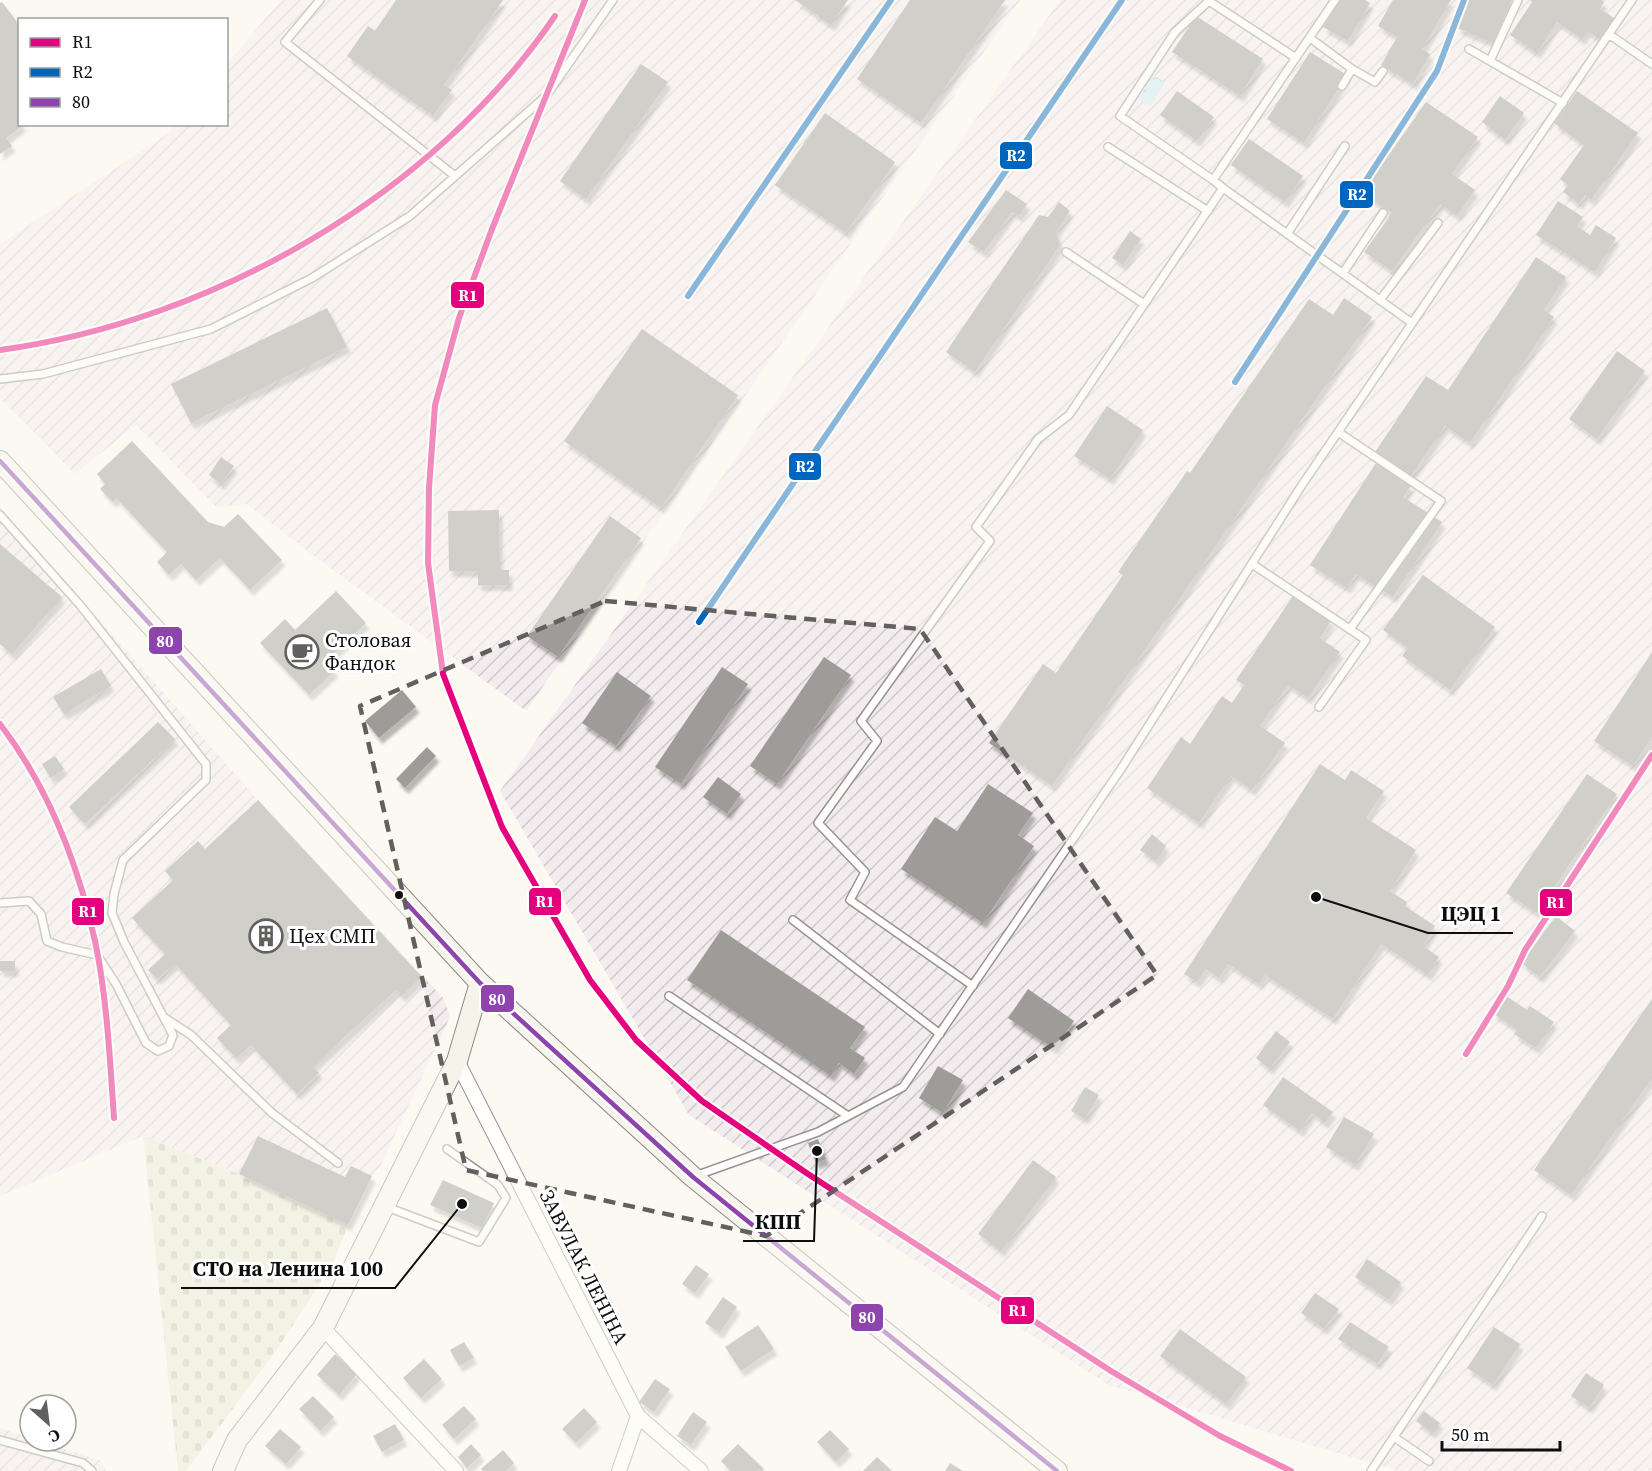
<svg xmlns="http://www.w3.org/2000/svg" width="1652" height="1471" viewBox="0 0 1652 1471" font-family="'Source Serif 4',serif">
  <defs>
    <pattern id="industrial-furrows" width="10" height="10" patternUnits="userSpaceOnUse" patternTransform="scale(1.5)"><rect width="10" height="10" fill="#f3ecef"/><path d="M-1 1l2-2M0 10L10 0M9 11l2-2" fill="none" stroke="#cfc9cc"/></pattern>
    <pattern id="cemetery-stones" width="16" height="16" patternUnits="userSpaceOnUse" patternTransform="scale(1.5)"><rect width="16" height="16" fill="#e8ecd6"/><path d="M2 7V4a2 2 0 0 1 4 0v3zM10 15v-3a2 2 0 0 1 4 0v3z" fill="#c6c9b6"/></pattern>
    <pattern id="water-ripples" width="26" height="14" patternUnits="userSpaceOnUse" patternTransform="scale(1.5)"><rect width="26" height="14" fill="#c9e8f5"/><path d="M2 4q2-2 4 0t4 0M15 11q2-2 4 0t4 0" fill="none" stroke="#abc6d1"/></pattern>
    <filter id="shadow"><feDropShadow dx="3.5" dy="6" stdDeviation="1.5" flood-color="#0004"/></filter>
  </defs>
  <rect width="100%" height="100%" fill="#fcf9f2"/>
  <path fill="url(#industrial-furrows)" d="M281,0H1020L526,711L310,553L247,504L216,507L136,425L75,474L0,398V244L166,135L176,125L226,124L227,64Z
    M1060,0H1652V1471H1398L1109,1385L689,1115L500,791Z
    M0,507L258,800L444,999L450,1017L380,1167L372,1176L348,1225L239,1174L143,1136L0,1196Z
    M0,1428L30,1438V1441H40L101,1461L106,1471H0Z"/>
  <path fill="url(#cemetery-stones)" d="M143,1136L239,1174L348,1225L333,1263L276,1351L186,1471H178Z"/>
  <path fill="url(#water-ripples)" d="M1154,75L1165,83L1150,106L1138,99Z"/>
  <path fill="#9e9c98" filter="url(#shadow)" d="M396,0H503L444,85L452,90L433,116L347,56L368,26L375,31Z
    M795,0H848L831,25Z
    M910,0H1005L921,123L857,79Z
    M1339,0H1365L1370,3L1348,41L1323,27Z
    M1393,0H1451L1422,49L1430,54L1413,84L1381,65L1397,37L1378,26Z
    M1469,0H1512L1493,43L1457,28Z
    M1530,0H1602L1604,2L1600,9L1614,18L1600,39L1587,31L1582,39L1557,22L1537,53L1510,35L1532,2Z
    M2,2L18,23L20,22V124H25L6,138L12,146L0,154V3Z
    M1196,16L1263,59L1240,96L1172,52Z
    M1310,52L1347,75L1304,143L1267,119Z
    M641,64L668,82L586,199L560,181Z
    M1177,91L1214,117L1197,141L1160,115Z
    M1577,91L1638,133L1591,200L1585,195L1579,204L1563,192L1568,185L1560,179L1584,145L1554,123Z
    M1500,96L1524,113L1505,140L1482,122Z
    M1426,102L1478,137L1452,174L1475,190L1457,216L1440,204L1392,271L1364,252L1392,213L1362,193Z
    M825,113L895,162L846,233L775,185Z
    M1249,139L1303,176L1285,202L1231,165Z
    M1006,190L1027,204L1019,216L1012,212L984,252L968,242Z
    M1558,201L1583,217L1577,226L1590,235L1596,225L1616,238L1595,272L1536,235Z
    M1059,202L1070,211L1056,232L1060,245L975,372L946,352L1039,215L1048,217Z
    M1130,231L1141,239L1123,265L1112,258Z
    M1536,257L1566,277L1544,310L1554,317L1470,443L1445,426L1411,476L1375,452L1426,376L1448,390Z
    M1344,298L1372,317L1052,786L989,743L1043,664L1056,673L1123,575L1118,572L1187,471L1190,473L1309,299L1333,315Z
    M327,308L347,347L191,423L171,384Z
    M642,329L738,395L661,508L564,441Z
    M1617,351L1645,371L1597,439L1569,419Z
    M1107,406L1143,430L1110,479L1074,456Z
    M132,441L208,522L224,527L238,514L282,560L250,590L220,558L196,580L181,564L169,575L157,562L167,552L116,498L113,502L100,489L105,484L97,474Z
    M221,457L234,466L221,484L209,475Z
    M1376,463L1411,486L1403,497L1442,522L1393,597L1356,574L1347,588L1310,565Z
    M499,510L500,570H509V585H478V571H449L448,511Z
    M610,516L641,538L558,657L527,636Z
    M0,544L62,597L12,654L0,644Z
    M1423,575L1495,627L1450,690L1402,656L1408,648L1383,630Z
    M336,591L366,623L326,661L335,671L309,695L260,643L285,619L295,630Z
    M1293,596L1331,621L1320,638L1340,652L1308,698L1288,685L1260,726L1285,743L1252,790L1231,776L1199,823L1147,788L1181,737L1190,744L1222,696L1232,703L1244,685L1236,680Z
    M1652,652V737L1633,766L1594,741Z
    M824,657L851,675L777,784L750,766Z
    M722,667L748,684L681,784L655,767Z
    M101,669L111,686L64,714L53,697Z
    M617,672L651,696L616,746L582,723Z
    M402,690L416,707L379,738L365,721Z
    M158,722L175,739L85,824L69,807Z
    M427,747L436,756L405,788L396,779Z
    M55,756L64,769L51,778L42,764Z
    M1320,764L1345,780L1351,770L1384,791L1366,818L1416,850L1390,891L1407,902L1405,906L1435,926L1423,946L1439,957L1428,975L1381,944L1333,1019L1265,975L1259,984L1228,964L1219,978L1206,969L1197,982L1184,974Z
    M1587,774L1617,794L1537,913L1506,893Z
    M718,777L741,794L727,814L703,797Z
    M988,784L1033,813L1018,835L1034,846L983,923L901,869L935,817L957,831Z
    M258,800L422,977L402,996L396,990L313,1066L319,1073L297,1094L251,1045L236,1058L217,1038L231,1025L175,964L157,979L148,970L165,954L132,918L173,880L165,871L198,841L205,849Z
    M1152,834L1166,846L1156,861L1140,850Z
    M1556,916L1575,931L1540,977L1521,963Z
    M721,930L865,1027L850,1048L865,1058L854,1074L839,1063L831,1076L687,980Z
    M0,961H15V971H0Z
    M1028,989L1074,1021L1054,1049L1008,1018Z
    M1505,995L1527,1010L1530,1006L1554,1022L1536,1048L1514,1034L1517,1030L1493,1013Z
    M1652,999V1078L1571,1195L1534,1170Z
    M1276,1031L1290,1042L1270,1069L1256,1058Z
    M938,1066L963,1080L943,1113L919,1098Z
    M1283,1077L1333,1112L1325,1123L1312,1113L1300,1131L1263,1105Z
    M1085,1087L1099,1095L1085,1119L1071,1111Z
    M1344,1117L1374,1134L1355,1165L1326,1147Z
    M258,1136L345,1177L351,1166L372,1176L348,1225L239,1174Z
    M818,1139L826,1159L816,1163L808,1143Z
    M1033,1160L1056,1177L1001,1251L978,1234Z
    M443,1180L494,1203L482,1228L430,1205Z
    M1367,1259L1401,1282L1389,1300L1355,1277Z
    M696,1265L709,1274L695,1293L682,1284Z
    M1315,1293L1339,1309L1324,1329L1301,1313Z
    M723,1297L737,1307L720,1333L705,1323Z
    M1350,1322L1389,1347L1377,1364L1338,1339Z
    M758,1325L774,1349L741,1371L725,1347Z
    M1494,1327L1520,1344L1493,1385L1467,1368Z
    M1180,1329L1246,1377L1226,1404L1160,1356Z
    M464,1342L474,1358L459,1366L450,1350Z
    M335,1354L357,1374L339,1395L317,1375Z
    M424,1359L442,1379L421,1398L403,1378Z
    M1586,1373L1604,1385L1589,1408L1571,1396Z
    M655,1379L670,1389L654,1412L639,1402Z
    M313,1396L334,1417L320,1431L299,1409Z
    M464,1406L476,1419L454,1439L442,1425Z
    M584,1408L597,1422L576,1443L562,1429Z
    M1424,1411L1440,1423L1432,1433L1416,1421Z
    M693,1412L707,1422L691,1445L677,1436Z
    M395,1424L404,1440L382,1452L373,1436Z
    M280,1429L301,1447L286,1464L265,1446Z
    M830,1430L849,1449L836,1462L817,1442Z
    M471,1444L481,1455L467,1468L458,1457Z
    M738,1444L764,1469L762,1471H731L721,1461Z
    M503,1450L514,1463L506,1471H483L481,1469Z
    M877,1457L892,1471H863Z
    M950,1463L963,1471H945Z"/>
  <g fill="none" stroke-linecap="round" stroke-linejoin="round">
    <defs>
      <path id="lane" d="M320,0L285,42L455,176
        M1610,35L1652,64
        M1310,38L1352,69L1342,86
        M1469,49L1563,103
        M1490,61L1518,0
        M1352,69L1375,82L1383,71
        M1108,147L1208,211
        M1213,180L1120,116L1175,32L1209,1L1296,58
        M1223,188L1213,180L1335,0
        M1287,234L1345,146
        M1066,252L1144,304
        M1343,273L1383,213
        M1380,300L1438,223
        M0,379L43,374L211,329L312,278L410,216L546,96L613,0
        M1338,432L1441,501L1350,629
        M0,515L80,605L206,764V780L123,860L114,894L112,913L124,942L173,1035L169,1046L158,1051L146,1043L116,984L97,955L62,947L47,941L41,914L29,901L0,903
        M1252,564L1366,640L1319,707
        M793,920L940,1034
        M973,986L850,900L865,872L818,823L877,741L861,721L990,541L976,527L1038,439L1069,415L1223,188L1412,323
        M669,996L848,1116
        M165,1018L191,1035L272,1113L338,1163
        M695,1176L818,1132L903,1087L1121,769L1302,485L1632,0
        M387,1207L479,1242L506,1198L498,1185L447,1149
        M1394,1437L1429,1461
        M0,1440L83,1463L92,1471
        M1371,1471L1542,1216"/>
      <path id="street" d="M457,1061L638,1416L701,1471
        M323,1328L456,1471
        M619,1471L638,1416"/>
      <path id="secondary" d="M0,461L480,983L693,1177L1057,1471
        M223,1471L237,1440L323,1328L457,1061L480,983"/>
    </defs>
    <use href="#lane" stroke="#959491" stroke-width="10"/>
    <use href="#street" stroke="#959491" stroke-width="16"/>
    <use href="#secondary" stroke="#8c8a87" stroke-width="22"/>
    <use href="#lane" stroke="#fffefd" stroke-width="7"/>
    <use href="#street" stroke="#fffefd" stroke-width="14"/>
    <use href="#secondary" stroke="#f5f3ea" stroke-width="20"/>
    <defs>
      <path id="bus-1" d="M0,461L480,983L693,1177L1057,1471"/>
    </defs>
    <use href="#bus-1" stroke="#fff" stroke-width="9"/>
    <use href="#bus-1" stroke="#8e44ad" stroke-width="4.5"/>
    <defs>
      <path id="rail-1" d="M585,0L492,229L459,318L435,405L429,488L428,563L443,674L502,827L590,980L636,1040L702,1101L808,1174L1111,1371L1220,1436L1291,1471
        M0,350C213,321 433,195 555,16
        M0,724C48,787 78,864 95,941C107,997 110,1061 114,1118
        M1466,1054L1508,986L1525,950L1652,755"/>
      <path id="rail-2" d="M688,296L891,0
        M1235,382L1437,71L1464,0
        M699,622L1122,0"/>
    </defs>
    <use href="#rail-1" stroke="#fff" stroke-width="10"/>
    <use href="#rail-2" stroke="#fff" stroke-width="10"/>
    <use href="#rail-1" stroke="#e5007d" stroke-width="6"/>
    <use href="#rail-2" stroke="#0065bd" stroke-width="6"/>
  </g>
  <path d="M0 0H1652V1471H0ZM605,601L920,629L1157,975L766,1236L466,1170L360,706Z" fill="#fcf9f2" fill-opacity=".55" fill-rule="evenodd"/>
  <path fill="none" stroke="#61605e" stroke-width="4.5" stroke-dasharray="12 8" stroke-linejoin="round" d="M605,601L920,629L1157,975L766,1236L466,1170L360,706Z"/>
  <defs>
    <symbol id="cafe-ring" viewBox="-11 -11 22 22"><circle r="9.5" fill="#fff" stroke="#61605e" stroke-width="1.5"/><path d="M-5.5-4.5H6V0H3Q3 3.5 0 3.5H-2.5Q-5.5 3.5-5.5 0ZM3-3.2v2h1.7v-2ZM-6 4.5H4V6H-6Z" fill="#61605e"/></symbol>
    <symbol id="building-ring" viewBox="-11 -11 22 22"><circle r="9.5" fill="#fff" stroke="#61605e" stroke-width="1.5"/><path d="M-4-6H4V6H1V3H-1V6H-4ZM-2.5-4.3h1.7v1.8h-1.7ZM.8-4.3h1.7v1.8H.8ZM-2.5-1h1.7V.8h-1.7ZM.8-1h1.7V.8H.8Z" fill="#61605e"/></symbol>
  </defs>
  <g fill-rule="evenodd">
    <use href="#cafe-ring" x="283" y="633" width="38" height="38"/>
    <use href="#building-ring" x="247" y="917" width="38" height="38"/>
  </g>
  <circle fill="#0e0e0e" stroke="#fff" stroke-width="2" cx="399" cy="895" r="5"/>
  <g text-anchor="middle" stroke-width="6" stroke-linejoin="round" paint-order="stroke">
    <g font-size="20" fill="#0e0e0e" stroke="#fff" text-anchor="start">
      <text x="325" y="647">Столовая<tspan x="325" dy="23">Фандок</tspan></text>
      <text x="289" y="943">Цех СМП</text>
    </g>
    <g font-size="20" fill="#0e0e0e" stroke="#fff">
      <text transform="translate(584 1267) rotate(63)" y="7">ЗАВУЛАК ЛЕНІНА</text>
    </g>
  </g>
  <path fill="none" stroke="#0e0e0e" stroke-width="2" d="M1316 897L1428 933H1513M817 1151L814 1241H743M462 1204L395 1288H181"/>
  <g fill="#0e0e0e" stroke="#fff" stroke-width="2">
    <circle cx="1316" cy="897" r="6"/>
    <circle cx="817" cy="1151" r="6"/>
    <circle cx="462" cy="1204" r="6"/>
  </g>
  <g font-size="21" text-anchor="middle" font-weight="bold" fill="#0e0e0e" stroke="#fff" stroke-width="6" stroke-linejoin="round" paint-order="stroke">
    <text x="1471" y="921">ЦЭЦ 1</text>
    <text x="778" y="1229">КПП</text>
    <text x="288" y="1276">СТО на Ленина 100</text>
  </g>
  <g stroke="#fff" stroke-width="2">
    <rect x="999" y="141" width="34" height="29" rx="6" fill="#0065bd"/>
    <rect x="1339" y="180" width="35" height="29" rx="6" fill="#0065bd"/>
    <rect x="450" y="281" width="35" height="28" rx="6" fill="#e5007d"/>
    <rect x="788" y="452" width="34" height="29" rx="6" fill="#0065bd"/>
    <rect x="148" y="626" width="35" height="29" rx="6" fill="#8e44ad"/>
    <rect x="528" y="887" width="34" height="29" rx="6" fill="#e5007d"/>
    <rect x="1539" y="888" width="34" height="29" rx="6" fill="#e5007d"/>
    <rect x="71" y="897" width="34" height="29" rx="6" fill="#e5007d"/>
    <rect x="480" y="984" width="35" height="29" rx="6" fill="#8e44ad"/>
    <rect x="1000" y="1296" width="35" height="29" rx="6" fill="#e5007d"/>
    <rect x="850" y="1303" width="34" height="29" rx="6" fill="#8e44ad"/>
  </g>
  <g font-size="16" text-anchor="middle" font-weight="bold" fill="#fff">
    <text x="1016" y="161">R2</text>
    <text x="1357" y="200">R2</text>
    <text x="468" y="301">R1</text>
    <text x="805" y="472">R2</text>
    <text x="165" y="647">80</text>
    <text x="545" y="907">R1</text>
    <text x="1556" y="908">R1</text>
    <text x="88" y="917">R1</text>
    <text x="497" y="1005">80</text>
    <text x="1018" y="1316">R1</text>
    <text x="867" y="1323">80</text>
  </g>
  <rect x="18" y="18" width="210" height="108" fill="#ffffff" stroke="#9f9f9f" stroke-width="1.5"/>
  <rect x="30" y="38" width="30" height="9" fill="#e5007d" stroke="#9f9f9f" stroke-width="1.5"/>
  <text x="72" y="48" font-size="18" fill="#0e0e0e">R1</text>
  <rect x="30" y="68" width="30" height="9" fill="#0065bd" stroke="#9f9f9f" stroke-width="1.5"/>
  <text x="72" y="78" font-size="18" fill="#0e0e0e">R2</text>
  <rect x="30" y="98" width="30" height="9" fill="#8e44ad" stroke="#9f9f9f" stroke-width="1.5"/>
  <text x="72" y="108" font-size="18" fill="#0e0e0e">80</text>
  <g transform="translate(48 1423) rotate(152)"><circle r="28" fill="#ffffff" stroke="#9f9f9f" stroke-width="1.5"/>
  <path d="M0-4.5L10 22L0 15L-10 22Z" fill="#61605e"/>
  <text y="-9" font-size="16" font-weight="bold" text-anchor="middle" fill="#0e0e0e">С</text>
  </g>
  <path d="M1442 1441v9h118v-9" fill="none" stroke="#0e0e0e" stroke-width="3"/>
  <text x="1451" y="1441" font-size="18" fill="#0e0e0e" stroke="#ffffff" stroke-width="4.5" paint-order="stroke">50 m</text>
</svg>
